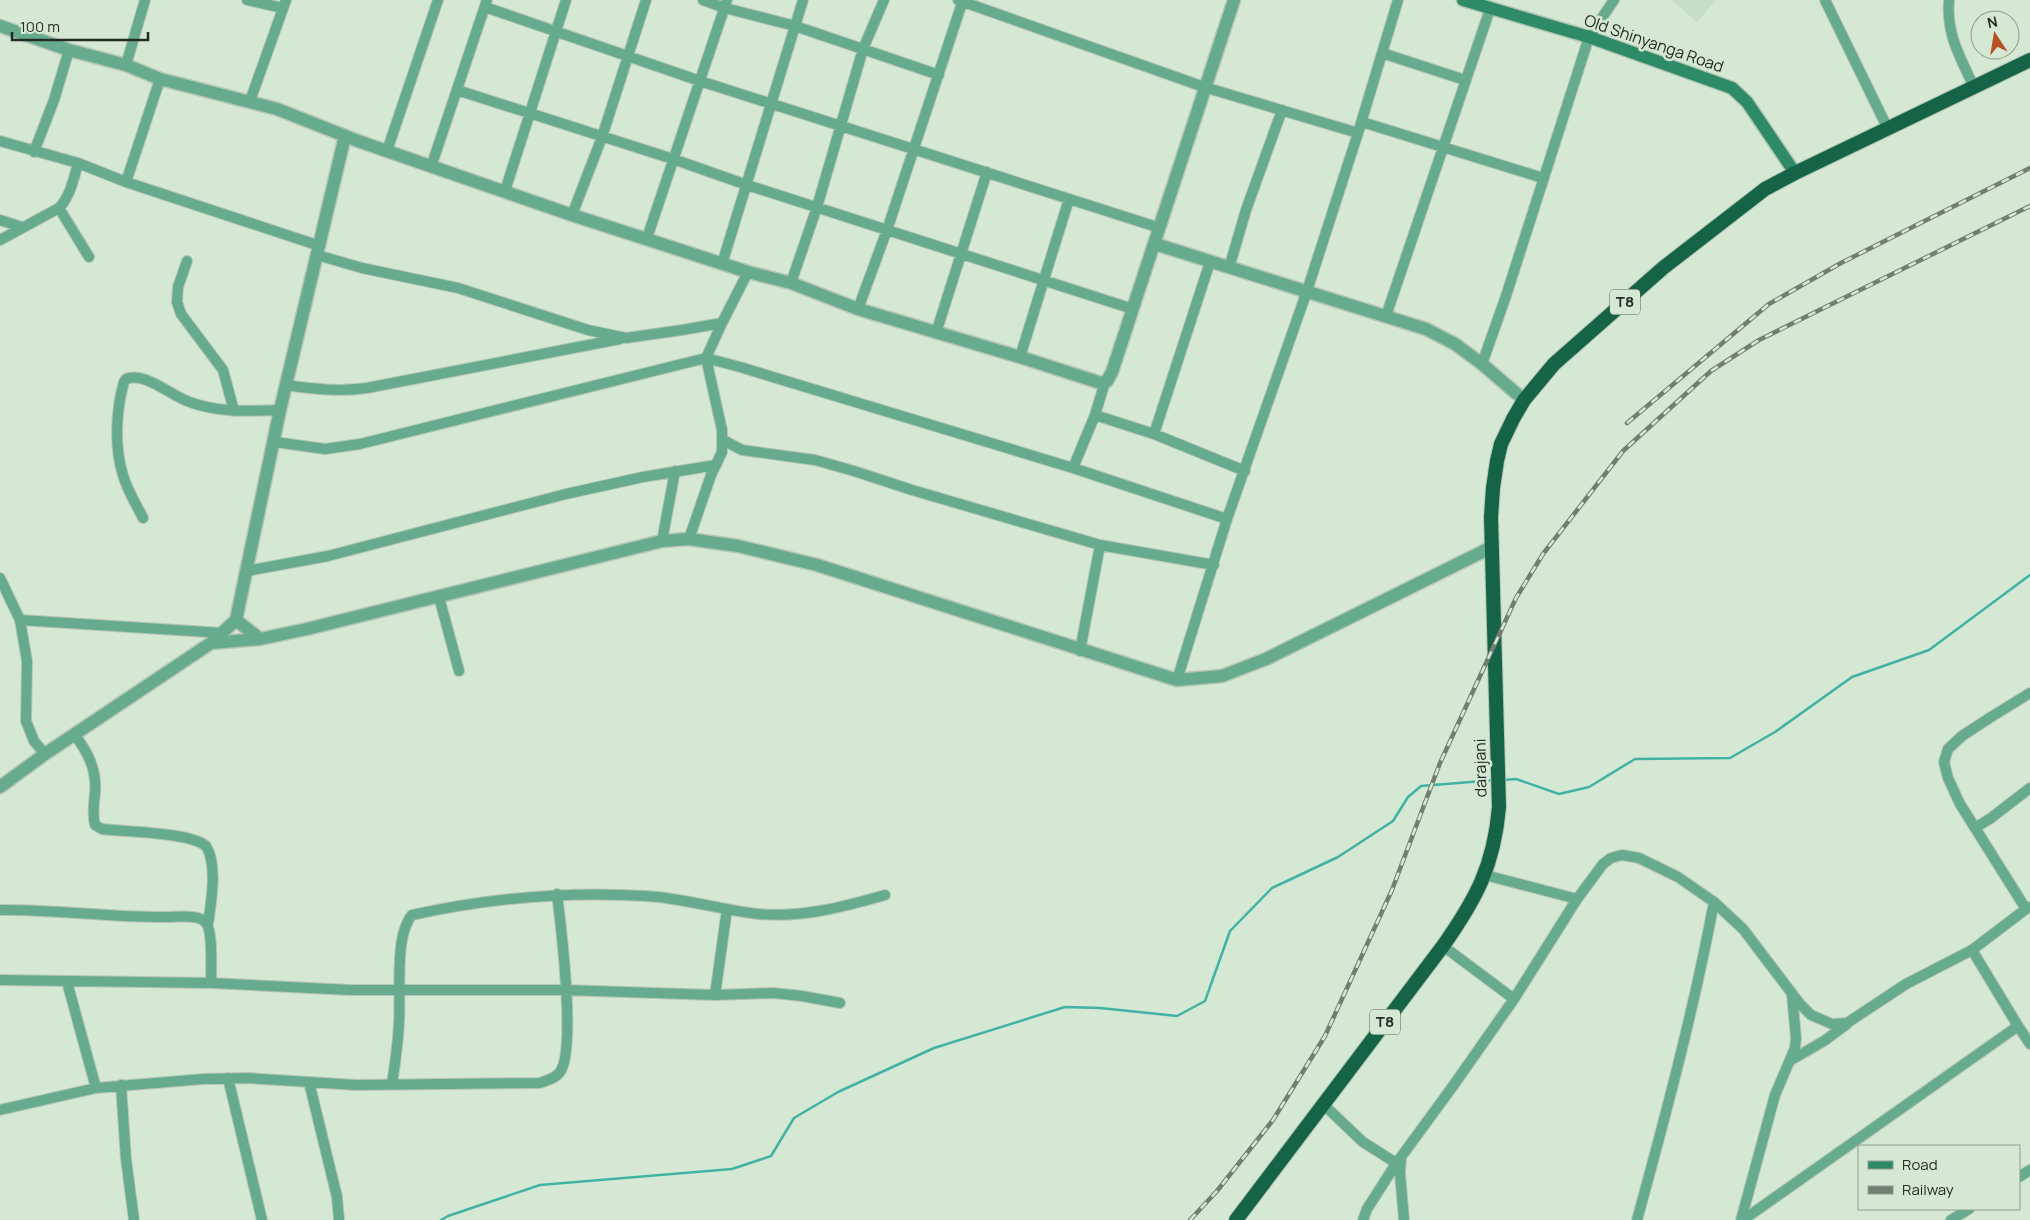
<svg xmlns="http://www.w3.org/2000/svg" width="2030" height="1220" viewBox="0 0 2030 1220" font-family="Manrope,sans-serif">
  <rect width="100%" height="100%" fill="#d5e8d4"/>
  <path fill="#c6dec5" d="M1671,0H1716L1697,22Z"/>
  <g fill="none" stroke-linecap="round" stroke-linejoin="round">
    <path stroke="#41b2a5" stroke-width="2.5" d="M1503,780L1516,779L1559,794L1589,787L1635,759L1730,758L1775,732L1852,677L1929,650L2030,575
      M441,1220L448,1216L540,1185L732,1169L771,1156L794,1118L838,1092L934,1048L1065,1007L1100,1008L1177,1016L1205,1001L1230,931L1272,888L1338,857L1393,821L1408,797L1421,786L1495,780"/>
    <defs>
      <path id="minor" d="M247,0L283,8
        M703,0L725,8L795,26L939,75
        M958,0L1204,87L1358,133
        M1825,0L1888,129
        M1949,0C1946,34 1960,57 1974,87
        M485,7L700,81L1160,228
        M1382,53L1465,80
        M126,65L145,0
        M457,90L673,159L747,185L1133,309
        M250,101L286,0
        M1362,122L1543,178
        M0,141L78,163L126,182L320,246
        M387,151L438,0
        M34,152L54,100L69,50
        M431,167L487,0
        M126,182L160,79
        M505,191L566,0
        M59,208L89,257
        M572,215L602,137L646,0
        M0,220L22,227
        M647,238L727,0
        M0,240L59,208C70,197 74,178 78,163
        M317,255L362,268L458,288L588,330L626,338L682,330L722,323
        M187,261L178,287L177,302L181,314L223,370L234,411
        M722,264L803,0
        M1229,268L1246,210L1282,110
        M791,283L817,207L863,49L884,0
        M858,309L887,230L963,0
        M1386,316L1490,9
        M936,333L987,172
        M1020,357L1069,199
        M1482,364L1506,296L1589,37L1614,0
        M286,385C314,389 339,392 367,388L620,339
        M1095,415L1154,434L1245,471
        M1154,434L1210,262
        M723,440L742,450L815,460L854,471L912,490L1100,545L1214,565
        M275,442L325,449L360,444L706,358L740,367L1073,468L1227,519
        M1073,468L1095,415L1105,382
        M143,518C136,504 127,490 123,475C114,447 116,410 124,382L126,379C143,371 171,395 187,401C217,413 249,411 280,410
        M689,539L711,475L722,452V430L706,358L722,323L748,272
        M662,541L675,471
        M247,571L328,556L566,494L643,477L716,465
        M0,578L20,620L27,661L26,721L34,741L45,754
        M439,597L459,671
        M20,620L223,633
        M1080,651L1100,545
        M1177,680L1227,519L1307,291L1358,133L1398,0
        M2030,693L1991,717L1962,736L1948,749L1944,762L1948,778L1960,804L2026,909L2030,907
        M74,734C88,752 97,770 95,793C94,804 92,814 95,825L102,829C125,832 189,832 206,846C218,865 211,903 208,924
        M1975,828L1991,818L2030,788
        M1485,875L1577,899
        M0,910C56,909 113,918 169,917C178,917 200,914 206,923C213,931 211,971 211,983
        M1443,946L1514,999
        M1972,950L2018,1026
        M0,980L211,983L350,990H565L715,995L773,993L802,996L840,1003
        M67,982L96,1088
        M715,995L727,909
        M1791,1060L1824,1041L1847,1024
        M228,1078L262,1220
        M309,1082L337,1197L339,1220
        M392,1084C395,1064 398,1044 399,1023C401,995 394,936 412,915C489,898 567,891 646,896C684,898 720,910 758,914C802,918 843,907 885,895
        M121,1085L126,1159L134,1220
        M1323,1104L1363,1142L1396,1163
        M0,1110L96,1088L203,1079L248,1078L356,1085L540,1083C547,1080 555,1079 560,1072C576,1050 561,926 557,894
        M2019,1177L2030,1170
        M1363,1220L1367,1209L1399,1159
        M1404,1220L1400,1173L1401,1157L1453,1086L1514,999L1577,899L1603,864L1611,858L1622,855L1639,858L1678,877L1714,902L1743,929L1800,1004L1811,1015L1832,1024L1847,1023L1906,984L1972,950L2026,909
        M1637,1220C1666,1114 1694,1009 1714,902
        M1741,1220L1775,1095L1795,1048L1796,1038L1792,995
        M1743,1220L2018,1026L2030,1044
        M1951,1220L1969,1209"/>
      <path id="tertiary" d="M0,26L69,50L126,65L160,79L277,109L358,141L572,215L748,272L791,283L858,309L1020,357L1101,383L1107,381L1112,372L1234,0
        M1155,244L1426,329L1455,344L1482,364L1524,400
        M236,620L260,639
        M211,643L260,639L307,629L662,541L689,539L738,546L817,565L1177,680L1222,676L1266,659L1492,547
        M0,787L45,754L211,643L236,620L280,410L345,136"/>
      <path id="secondary" d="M1463,0L1589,37L1732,88L1747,102L1795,173"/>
      <path id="trunk" d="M1236,1220L1443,946C1476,899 1494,866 1499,807L1491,517L1493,488L1497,461L1501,444L1513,419L1524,400L1554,364L1663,268L1765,189L1795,173L2030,60"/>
    </defs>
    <use href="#minor" stroke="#b5c6b4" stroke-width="12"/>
    <use href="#tertiary" stroke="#b5c6b4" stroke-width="15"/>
    <use href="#secondary" stroke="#b5c6b4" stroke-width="15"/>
    <use href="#trunk" stroke="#b5c6b4" stroke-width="16"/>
    <use href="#minor" stroke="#66ab8d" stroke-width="10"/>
    <use href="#tertiary" stroke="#66ab8d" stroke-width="12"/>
    <use href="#secondary" stroke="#2e8b68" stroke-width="12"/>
    <use href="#trunk" stroke="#166448" stroke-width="14"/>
    <defs>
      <path id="rail" d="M1627,423L1769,304L1841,263L2030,168
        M1190,1220L1217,1191L1273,1120L1325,1036L1392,890L1440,763L1516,598L1543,554L1623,451L1711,371L1759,340L2030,206"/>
    </defs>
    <use href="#rail" stroke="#717e71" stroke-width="4.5"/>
    <use href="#rail" stroke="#d5e8d4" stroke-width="2.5" stroke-dasharray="8" stroke-linecap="butt"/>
  </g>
  <g text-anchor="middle" stroke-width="5" stroke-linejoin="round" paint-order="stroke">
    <g fill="#d5e8d4" stroke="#5a645a" stroke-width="1">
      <rect x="1610" y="289.5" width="30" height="25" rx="4"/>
      <rect x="1370" y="1009.5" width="30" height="25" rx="4"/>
    </g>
    <g font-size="15" font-weight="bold" fill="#252c25">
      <text x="1625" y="307">T8</text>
      <text x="1385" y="1027">T8</text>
    </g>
    <g font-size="16" fill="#252c25" stroke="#d5e8d4">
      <text transform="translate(1654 43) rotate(19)" y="6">Old Shinyanga Road</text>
      <text transform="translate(1480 768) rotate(-91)" y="6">darajani</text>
    </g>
  </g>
  <rect x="1858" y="1145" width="162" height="65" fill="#d5e8d4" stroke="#8f9d8e"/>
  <rect x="1868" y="1161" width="25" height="8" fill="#2e8b68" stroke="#8f9d8e"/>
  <text x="1902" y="1170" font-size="15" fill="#252c25">Road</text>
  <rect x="1868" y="1186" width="25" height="8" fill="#717e71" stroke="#8f9d8e"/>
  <text x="1902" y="1195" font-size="15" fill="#252c25">Railway</text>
  <g transform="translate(1995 35) rotate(348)"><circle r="24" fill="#d5e8d4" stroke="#8f9d8e"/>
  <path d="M0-4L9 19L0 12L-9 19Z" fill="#b75123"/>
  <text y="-8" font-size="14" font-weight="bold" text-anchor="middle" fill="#252c25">N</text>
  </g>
  <path d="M12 32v8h136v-8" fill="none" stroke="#252c25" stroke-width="2.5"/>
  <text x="20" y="32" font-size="15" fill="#252c25" stroke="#d5e8d4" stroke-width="4" paint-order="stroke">100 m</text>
</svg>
